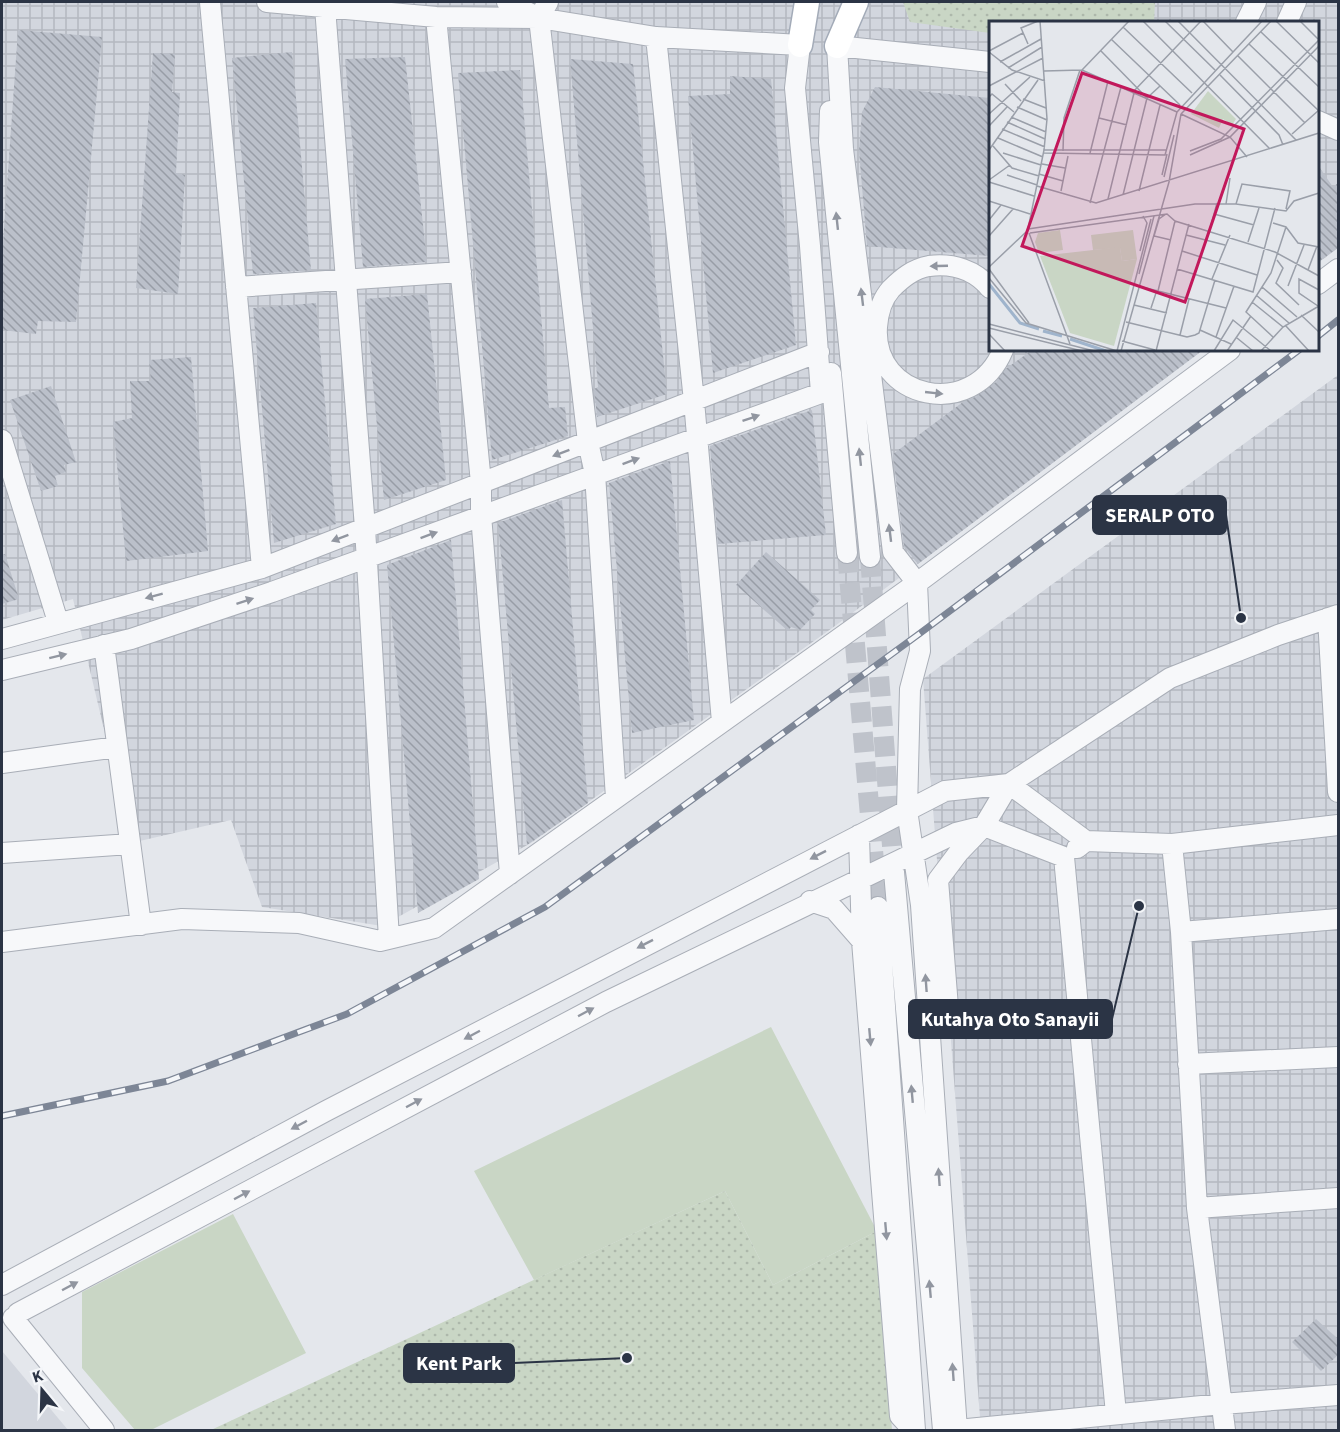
<svg xmlns="http://www.w3.org/2000/svg" width="1340" height="1432" viewBox="0 0 1340 1432" font-family="'Source Sans 3',sans-serif">
  <defs>
    <pattern id="industrial-grid" width="8" height="8" patternUnits="userSpaceOnUse" patternTransform="scale(1.5)"><rect width="8" height="8" fill="#d2d6de"/><path d="M0 4h8M4 0v8" fill="none" stroke="#b4b8c0"/></pattern>
    <pattern id="park-dots" width="8" height="8" patternUnits="userSpaceOnUse" patternTransform="scale(1.5)"><rect width="8" height="8" fill="#c9d6c5"/><path d="M2 2h.1M6 6h.1" fill="none" stroke="#adb8ab" stroke-width="1.8" stroke-linecap="round"/></pattern>
    <pattern id="building-back-hatch" width="6" height="6" patternUnits="userSpaceOnUse" patternTransform="scale(1.5)"><rect width="6" height="6" fill="#bbc0ca"/><path d="M-1 5l2 2M0 0l6 6M5-1l2 2" fill="none" stroke="#989da6"/></pattern>
  </defs>
  <rect width="100%" height="100%" fill="#e4e7ec"/>
  <path fill="#d2d6de" d="M2,1351L68,1430H2Z"/>
  <path fill="url(#industrial-grid)" d="M2,2H1338V248L1318,263V22H990V350H1203L835,626L531,843L382,926L262,907L231,820L131,843L73,599L2,620Z
    M1338,375V1430H981L923,679Z"/>
  <path fill="#c9d6c5" d="M771,1027L877,1231L773,1285L725,1191L534,1280L474,1171Z
    M233,1214L306,1353L151,1430H135L82,1368V1292Z"/>
  <path fill="url(#park-dots)" d="M903,2H1155L1154,22H990V33L910,22Z
    M725,1191L773,1285L877,1231L892,1430H211Z"/>
  <path fill="url(#building-back-hatch)" d="M18,30L102,37L76,322L38,321L36,334L2,330V257Z
    M292,52L311,270L253,274L232,58Z
    M153,53L175,54L172,92L180,93L176,173L185,175L178,294L136,288Z
    M405,57L427,262L363,267L345,59Z
    M570,59L633,64L667,394L597,417L594,389L598,387Z
    M520,70L549,408L565,407L568,436L492,460L458,73Z
    M730,76L771,79L796,345L713,373L688,96L730,94Z
    M875,87L990,98V256L867,246L859,151L862,112Z
    M1317,164L1333,187L1338,183V248L1317,263Z
    M427,294L446,480L384,500L365,299Z
    M316,303L336,524L274,543L253,308Z
    M1032,350H1203L918,564L904,547L893,454L963,402L977,396L996,382L1004,370Z
    M191,357L208,551L126,561L113,422L132,418L130,381H151L149,360Z
    M51,386L76,462L64,465L66,472L55,476L58,486L41,491L10,400Z
    M812,410L826,535L718,544L710,446Z
    M670,461L694,720L632,733L609,483Z
    M562,500L588,803L527,845L498,523Z
    M451,540L479,879L418,913L387,565Z
    M766,552L820,600L811,610L815,614L800,630L791,627L788,631L736,585Z
    M2,554H5L19,599L2,604Z
    M1316,1319L1338,1339V1355L1321,1371L1292,1342Z"/>
  <g fill="none" stroke-linecap="round" stroke-linejoin="round">
    <path stroke="#bfc3cb" stroke-width="20" stroke-dasharray="20 10" stroke-linecap="butt" d="M847,553L878,907
      M870,557L894,872"/>
    <defs>
      <path id="minor" d="M210,2L262,568
        M267,2L436,17L539,18L656,37L800,45
        M507,2L539,18L548,2
        M325,7L365,528L389,939
        M436,17L481,483V515L510,874
        M539,18L588,442L595,474L616,798
        M1246,22L1256,2
        M1287,22L1296,2
        M656,37L694,401L722,722
        M837,46L843,149L893,552L917,583L920,651L910,689L907,810L921,905L957,1430
        M837,46L990,62
        M830,111L829,142L870,557
        M1318,121L1338,130
        M1318,284L1338,269
        M236,287L461,272
        M990,288C975,270 953,263 929,266C913,269 902,278 891,289C882,299 878,313 877,327C872,399 973,422 1003,350
        M831,373L847,553
        M2,440L58,622
        M1328,618L1338,792
        M2,639L262,568L819,352
        M104,645L141,925
        M2,670L131,639L272,592L821,393L810,246L795,88L800,45
        M2,763L117,747
        M859,835L862,941
        M1172,844L1181,932L1197,1208L1225,1430
        M1077,848L1086,841L1172,844L1338,825
        M2,853L130,844
        M1064,857L1116,1414
        M894,872L943,1430
        M810,901L834,909L862,941L900,1416L913,1430
        M878,907L915,1430
        M1181,932L1338,919
        M2,942L182,919L299,923L380,941L434,928L917,583L1230,350
        M1079,1011L949,1020L938,880L959,852L984,826L1009,784L1086,841
        M1188,1064L1338,1057
        M1197,1208L1338,1198
        M2,1285L326,1111L945,791L1009,784L1170,678L1278,635L1338,615
        M18,1313L606,1002L956,833L984,826L1064,857
        M13,1318L104,1430
        M957,1430L1222,1404L1338,1395"/>
      <path id="major" d="M800,45L807,2
        M837,46L856,2"/>
    </defs>
    <use href="#minor" stroke="#a9aeb7" stroke-width="22"/>
    <use href="#major" stroke="#a3abb8" stroke-width="27"/>
    <use href="#minor" stroke="#f7f8fa" stroke-width="20"/>
    <use href="#major" stroke="#fff" stroke-width="24"/>
    <defs>
      <path id="rail" d="M1318,336L1338,320
        M2,1116L168,1081L347,1014L545,907L919,634L1299,350"/>
    </defs>
    <use href="#rail" stroke="#7d8696" stroke-width="7"/>
    <use href="#rail" stroke="#f4f6f9" stroke-width="4.5" stroke-dasharray="14" stroke-linecap="butt"/>
  </g>
  <defs><path id="oneway-solid" d="M-6-.8H1V-3.2L6.5 0L1 3.2V.8H-6Z" transform="scale(1.5)"/></defs>
  <g fill="#9196a0">
    <use href="#oneway-solid" transform="translate(837 221) rotate(-96)"/>
    <use href="#oneway-solid" transform="translate(939 266) rotate(178)"/>
    <use href="#oneway-solid" transform="translate(862 297) rotate(-97)"/>
    <use href="#oneway-solid" transform="translate(934 393) rotate(6)"/>
    <use href="#oneway-solid" transform="translate(751 418) rotate(-19)"/>
    <use href="#oneway-solid" transform="translate(561 453) rotate(159)"/>
    <use href="#oneway-solid" transform="translate(860 457) rotate(-96)"/>
    <use href="#oneway-solid" transform="translate(631 461) rotate(-20)"/>
    <use href="#oneway-solid" transform="translate(890 533) rotate(-97)"/>
    <use href="#oneway-solid" transform="translate(429 535) rotate(-20)"/>
    <use href="#oneway-solid" transform="translate(340 538) rotate(159)"/>
    <use href="#oneway-solid" transform="translate(154 596) rotate(165)"/>
    <use href="#oneway-solid" transform="translate(245 601) rotate(-18)"/>
    <use href="#oneway-solid" transform="translate(58 656) rotate(-14)"/>
    <use href="#oneway-solid" transform="translate(818 855) rotate(153)"/>
    <use href="#oneway-solid" transform="translate(645 944) rotate(153)"/>
    <use href="#oneway-solid" transform="translate(926 983) rotate(-94)"/>
    <use href="#oneway-solid" transform="translate(586 1012) rotate(-28)"/>
    <use href="#oneway-solid" transform="translate(472 1035) rotate(152)"/>
    <use href="#oneway-solid" transform="translate(870 1037) rotate(85)"/>
    <use href="#oneway-solid" transform="translate(912 1094) rotate(-95)"/>
    <use href="#oneway-solid" transform="translate(414 1103) rotate(-28)"/>
    <use href="#oneway-solid" transform="translate(299 1125) rotate(152)"/>
    <use href="#oneway-solid" transform="translate(939 1177) rotate(-94)"/>
    <use href="#oneway-solid" transform="translate(242 1195) rotate(-28)"/>
    <use href="#oneway-solid" transform="translate(886 1231) rotate(85)"/>
    <use href="#oneway-solid" transform="translate(70 1286) rotate(-28)"/>
    <use href="#oneway-solid" transform="translate(930 1289) rotate(-95)"/>
    <use href="#oneway-solid" transform="translate(953 1372) rotate(-94)"/>
  </g>
  <g transform="translate(989 21)">
    <rect width="330" height="330" fill="#e4e7ec"/>
    <path d="M71,209L74,229L50,232L46,221L49,212ZM144,209L148,238L133,240L131,227L104,229L102,214Z" fill="#c9d6c5"/>
    <path d="M219,70L247,98L243,104L234,98L230,107L202,93ZM131,226L133,240L148,238L125,325L81,312L51,235Z" fill="#c9d6c5"/>
    <path fill="none" stroke="#9fb4cc" stroke-width="3" d="M0,263L31,302L50,308M54,310L73,315M81,318L117,330"/>
    <path fill="none" stroke="#9a9fa9" stroke-width="1.5" d="M154,0L281,128M176,0L226,49M189,0L307,119M214,0L244,31M287,0L330,42M311,0L329,18M134,6L203,72M272,11L330,66M122,18L191,84M39,23L32,7L49,0M260,23L330,90M0,30L34,12M112,30L158,77L171,65M0,31L23,49L56,60M249,35L316,102M11,41L52,18M19,47L53,26M93,49L140,0M55,50L93,49L188,91M231,54L290,114L294,124M16,63L32,80M0,65L54,37M143,72L212,0M0,76L3,73L25,91M34,78L57,87M28,86L58,99M188,91L273,0M0,93L41,56M192,93L241,116L258,136M192,93L282,0M22,96L57,111M110,97L138,104M18,101L56,118M0,105L18,86M13,108L56,126M303,113L330,89M9,117L54,136M4,125L23,147L50,155M0,129L49,59M55,129H177M74,130L75,97L91,49M201,130L232,118L330,19M14,132L52,144M55,132L176,134L188,91M101,132L119,60M201,134L241,116L330,25M53,143L76,147M50,153L74,160M18,154L48,164M173,154L178,133M175,156L185,114M0,159L21,144M0,161L45,175M48,165L107,182L330,112M72,170L79,135M150,170L171,84M134,174L158,77M119,178L145,72M0,180L41,193M101,182L132,66M237,183L241,157M247,183L253,163L301,170L297,188M177,193L170,198L165,215L182,219M225,193L265,204M0,199L12,184M284,202L297,206L309,222L330,226M39,208L206,183H247L297,190L305,180L330,172M39,208L55,129L58,98L51,0M221,208L228,182M40,212L81,323M41,212L178,193L186,200L286,231L330,255M197,214L236,224M0,215L24,188M259,221L270,187M151,230L158,202L154,195M193,230L268,254M288,239L294,247L287,262L310,284M0,246L37,211M0,248L40,302M188,248L264,271L286,187M319,249L328,225M150,253L165,195M0,257L37,302L128,330M223,258L241,214M149,265L237,287M299,265L315,224M273,266L308,296M169,270L186,200M267,274L300,302M263,281L294,306M145,284L178,292M329,285L310,272V258L330,269M162,287L168,269M312,294L330,311M137,301L198,316L206,314L210,312L226,259M0,303L105,330M296,304L320,330M0,307L93,330M211,309L242,323M0,313L16,330M191,314L200,278M227,316L245,265M284,316L257,291L282,252L297,206M248,317L264,330M133,320L166,329M128,330L162,198M132,330L180,161L192,93M167,330L200,203M225,330L244,299L282,330M238,330L262,295M272,330L294,306L330,285"/>
    <path fill="#c2185b" fill-opacity="0.15" stroke="#c2185b" stroke-width="3" d="M93,52L255,108L196,281L33,225Z"/>
    <rect width="330" height="330" fill="none" stroke="#2b3445" stroke-width="3"/>
  </g>
  <path fill="none" stroke="#2b3445" stroke-width="2" d="M1241 618L1226 515M1139 906L1112 1019M627 1358L514 1363"/>
  <g fill="#2b3445" stroke="#f4f6f9" stroke-width="2">
    <circle cx="1241" cy="618" r="6"/>
    <circle cx="1139" cy="906" r="6"/>
    <circle cx="627" cy="1358" r="6"/>
  </g>
  <g fill="#2b3445" stroke="#2b3445" stroke-width="2">
    <rect x="1093" y="496" width="133" height="38" rx="6"/>
    <rect x="909" y="1000" width="203" height="38" rx="6"/>
    <rect x="404" y="1344" width="110" height="38" rx="6"/>
  </g>
  <g font-size="20" text-anchor="middle" font-weight="bold" fill="#fff">
    <text x="1160" y="522">SERALP OTO</text>
    <text x="1010" y="1026">Kutahya Oto Sanayii</text>
    <text x="459" y="1370">Kent Park</text>
  </g>
  <rect width="1340" height="1432" fill="none" stroke="#2b3445" stroke-width="6"/>
  <g transform="translate(42 1390) rotate(341)" stroke="#f4f6f9" stroke-width="4.5" paint-order="stroke">
  <path d="M0-4.5L10 22L0 15L-10 22Z" fill="#2b3445"/>
  <text y="-9" font-size="16" font-weight="bold" text-anchor="middle" fill="#2b3445">K</text>
  </g>
</svg>
